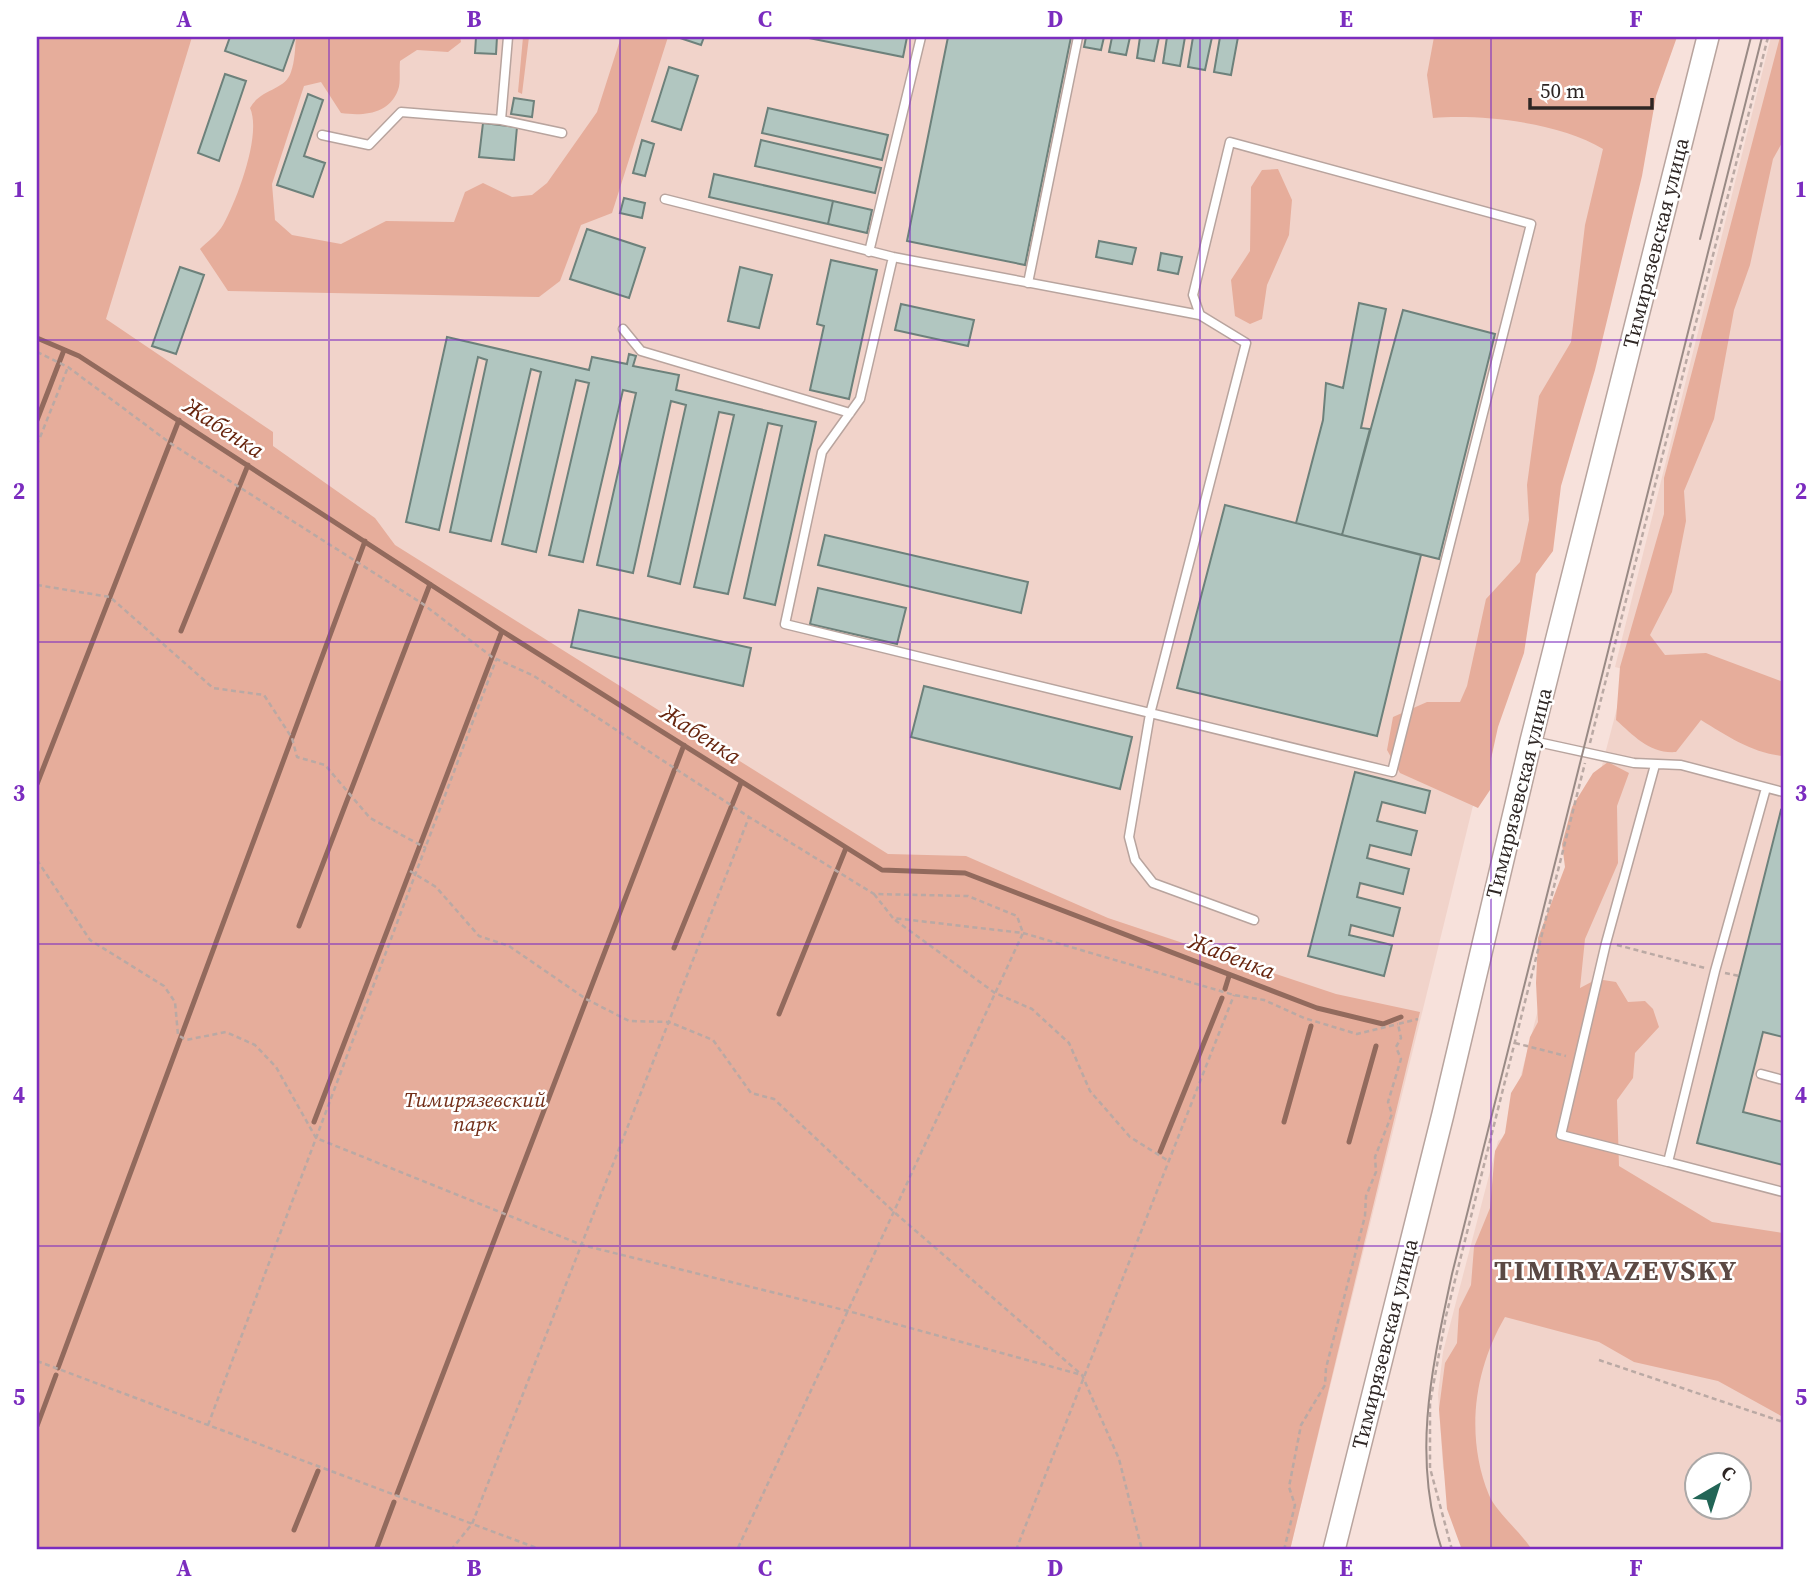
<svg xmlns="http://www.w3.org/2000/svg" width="1820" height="1587" viewBox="0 0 1820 1587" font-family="'Source Serif 4',serif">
  <rect width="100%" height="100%" fill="#f7e1db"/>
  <path fill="#f1d3ca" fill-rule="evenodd" d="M37,37H1662L1290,1550H37Z
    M1771,37H1783V1550H1466L1443,1468L1438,1394L1443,1352L1498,1141L1505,1136L1627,670L1615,667ZM1698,1464H1740V1506H1698Z"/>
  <path fill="#e6ad9b" d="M37,37H192L106,319L273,432V446L375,518L395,545L888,854L966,856L1108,918L1336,994L1420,1012L1290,1550H37Z
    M296,37H460L461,42L448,52L417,50L400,61C399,70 401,82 398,90C389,115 362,116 341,113L321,82L304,86L272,184L275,220L292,235L341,244L386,221L454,222L465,192L483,183L512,197L532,195L547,183L597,112L621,37H668L612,213L581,225L560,281L539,297L228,291L200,249C207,242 218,234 223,225C237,200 262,134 250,108C261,88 285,91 291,72C295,61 295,48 296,37Z
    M523,37H529L522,94L518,92Z
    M1434,37H1677L1656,96L1642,176L1595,370L1561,486L1553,551L1536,574L1524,653L1498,727L1491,759L1490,790L1478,808L1400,773L1387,750L1393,717L1427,702H1460L1467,686L1486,599L1520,562L1529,520L1527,485L1539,396L1571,342L1585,225L1603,149C1560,123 1484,114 1433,118L1427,75Z
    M1780,37H1783V141L1773,159L1750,265L1734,310L1714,419L1684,491L1686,521L1672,592L1650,635L1665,655L1706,653L1783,682V756C1752,753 1727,736 1701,720L1676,752C1650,754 1634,736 1616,720L1620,667L1664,514V478Z
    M1278,169L1292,200L1289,235L1267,285L1262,319L1250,324L1235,316L1231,280L1250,251L1251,187L1262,170Z
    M1608,762L1629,773L1617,806L1618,863L1585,939L1580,988L1597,979L1616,982L1628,1002L1645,1001L1653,1009L1659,1027L1635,1053L1633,1078L1617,1100L1619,1166L1712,1222L1783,1233V1417L1718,1381L1634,1362L1599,1342L1505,1317C1474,1370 1465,1436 1489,1495C1496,1512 1521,1532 1532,1550H1462L1447,1509L1439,1409L1445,1363L1457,1343L1459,1309L1471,1285L1474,1247L1490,1208L1495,1151L1505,1133L1511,1093L1522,1075L1530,1037L1538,1022L1536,983L1538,938L1565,867L1562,844L1572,807L1593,773Z"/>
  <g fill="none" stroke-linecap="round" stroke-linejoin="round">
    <path stroke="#926a5d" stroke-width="5" d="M37,338L79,356L502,631L882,870L965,873L1317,1008L1383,1024L1401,1017
      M37,420L64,350
      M181,631L248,465
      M37,784L179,420
      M299,926L430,584
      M674,948L741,783
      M1225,989L1229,976
      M779,1014L846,848
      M314,1122L502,631
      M1284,1122L1311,1026
      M1349,1142L1376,1046
      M1160,1152L1222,998
      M58,1368L365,541
      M37,1426L56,1375
      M397,1494L684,745
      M294,1530L318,1471
      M376,1550L394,1502"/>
  </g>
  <path fill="#b1c6c0" stroke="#6d817b" stroke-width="2" d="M230,37H295L283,71L225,51Z
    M476,37H497L496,54L475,53Z
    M677,37H704L701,45Z
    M804,37H907L903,57Z
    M948,37H1071L1025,265L907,241Z
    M1086,37H1104L1101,50L1084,47Z
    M1112,37H1130L1126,55L1109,52Z
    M1140,37H1159L1154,61L1137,58Z
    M1167,37H1185L1180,66L1163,63Z
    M1193,37H1212L1205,70L1188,67Z
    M1220,37H1238L1231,75L1214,72Z
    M669,67L698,76L681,130L652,121Z
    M225,74L246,81L219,161L198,153Z
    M308,94L323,100L304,156L325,163L313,197L277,185Z
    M514,98L534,101L532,117L511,114Z
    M768,108L888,135L882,160L762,133Z
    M483,123L517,127L514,160L479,157Z
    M642,140L654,144L645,176L633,173Z
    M761,140L881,168L875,193L755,166Z
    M714,174L833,201L828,224L709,197Z
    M624,198L645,203L642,218L620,213Z
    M833,201L872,210L867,233L828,224Z
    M587,229L645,248L629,298L570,279Z
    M1099,241L1136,248L1132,264L1096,257Z
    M1161,253L1182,257L1178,274L1158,270Z
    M831,260L877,270L849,399L810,390L824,326L817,324Z
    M180,267L204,275L176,354L152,346Z
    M740,267L772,275L759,328L728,321Z
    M1359,303L1386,309L1361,428L1370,429L1342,535L1296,523L1323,420L1326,383L1343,388Z
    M901,304L974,320L968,346L895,330Z
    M1403,310L1495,334L1439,559L1342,535Z
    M447,337L589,370L592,357L627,364L629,354L636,356L633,366L679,375L676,390L816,422L775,605L744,598L782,426L768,423L728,594L694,587L734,415L719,412L680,584L648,576L686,405L671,401L633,573L597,565L636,393L623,390L583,562L549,555L589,383L576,380L536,552L502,544L541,372L531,369L491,541L450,532L487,360L478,357L439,530L406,522Z
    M1225,505L1421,555L1377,736L1177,688Z
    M825,535L1028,582L1021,613L818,565Z
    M818,588L906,608L897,644L810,624Z
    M579,610L751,648L743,686L571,647Z
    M924,686L1132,737L1120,789L911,737Z
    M1355,772L1430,791L1425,813L1382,802L1377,821L1417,831L1411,855L1370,845L1367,858L1409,869L1403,894L1360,883L1357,897L1400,908L1393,936L1351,925L1349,935L1392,945L1384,976L1308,956Z
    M1781,810L1783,811V1037L1763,1032L1743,1112L1783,1122V1165L1697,1143Z"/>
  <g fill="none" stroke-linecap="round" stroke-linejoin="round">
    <defs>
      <path id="lane" d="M501,120L508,37
        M322,135L369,145L401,112L501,120L562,133
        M665,199L893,257L1200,315L1246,343L1150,714L1129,837L1135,860L1153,883L1254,920
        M869,252L921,37
        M893,257L860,399L822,452L785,624L1392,772L1531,224L1230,142L1193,295L1200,315
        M1028,283L1078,37
        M623,329L641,351L850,413
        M1533,741L1634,763L1681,765L1783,792
        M1655,765L1606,943L1561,1135L1668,1162
        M1766,788L1715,971L1668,1162L1783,1192
        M1761,1074L1783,1080"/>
      <path id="secondary" d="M1334,1550L1443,1114L1531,741L1708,37"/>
    </defs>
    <use href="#lane" stroke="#b8a49e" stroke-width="11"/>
    <use href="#secondary" stroke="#b8a49e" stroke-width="24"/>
    <path stroke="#baa9a4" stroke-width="2.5" stroke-dasharray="5 3.5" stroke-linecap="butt" d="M37,352L68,367L170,443L423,604L492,657L534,676L749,817L874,894L968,896L1017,916L1023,933L737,1550
      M37,445L68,367
      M37,585L110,597L213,688L264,695L292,738L297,757L325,765L370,818L426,848
      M1590,743L1768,37
      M37,860L90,940L164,986L175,1002L178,1035L186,1040L226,1032L255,1045L276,1067L316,1138L582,1245L848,1311L1082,1375
      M410,871L436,887L479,936L509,946L586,999L629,1021L669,1022L713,1040L751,1093L774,1099L894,1212L1082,1375L1119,1459L1142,1550
      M874,894L893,918L1023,933L1234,995L1264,1000L1304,1018L1357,1034L1398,1024
      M895,920L995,993L1032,1009L1069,1043L1090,1091L1130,1137L1167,1160
      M1617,945L1705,968
      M1725,973L1739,976
      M1515,1043L1566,1056
      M1599,1360L1783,1422
      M37,1361L542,1550
      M208,1425L496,660
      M451,1550L472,1524L749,817
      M1016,1550L1234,995
      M1284,1550L1295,1505L1289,1487L1301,1425L1325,1385L1326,1368L1365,1216L1366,1196L1376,1172L1375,1157L1392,1114L1388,1102L1401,1059L1396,1047L1401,1038L1398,1024L1418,1019
      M1452,1550L1430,1468V1403L1446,1316L1585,763"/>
    <use href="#lane" stroke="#fff" stroke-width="8"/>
    <use href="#secondary" stroke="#fff" stroke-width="21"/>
    <path stroke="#998a85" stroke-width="2" d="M1700,239L1751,37
      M1442,1550C1411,1456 1432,1368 1452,1274L1762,37"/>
  </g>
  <path fill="none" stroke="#7b2cbf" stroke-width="2" stroke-opacity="0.55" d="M329,37V1550M620,37V1550M910,37V1550M1200,37V1550M1491,37V1550M37,340H1783M37,642H1783M37,944H1783M37,1246H1783"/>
  <g text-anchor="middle" stroke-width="5" stroke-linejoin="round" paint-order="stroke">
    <g font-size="21" fill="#2e2624" stroke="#fff">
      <text transform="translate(1656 243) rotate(-76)" y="7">Тимирязевская улица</text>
      <text transform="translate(1519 793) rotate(-76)" y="7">Тимирязевская улица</text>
      <text transform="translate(1385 1344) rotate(-76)" y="7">Тимирязевская улица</text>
    </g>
    <g font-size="21" font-style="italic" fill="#712d17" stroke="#fff">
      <text x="475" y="1107">Тимирязевский<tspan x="475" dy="24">парк</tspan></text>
    </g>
    <g font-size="23" font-style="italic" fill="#67250e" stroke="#fff">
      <text transform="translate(224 428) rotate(33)" y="8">Жабенка</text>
      <text transform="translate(701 734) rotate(33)" y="8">Жабенка</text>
      <text transform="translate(1232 956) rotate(21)" y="8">Жабенка</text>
    </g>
    <g font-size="28" font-weight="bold" letter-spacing="2" fill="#5b4944" stroke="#fff">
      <text x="1616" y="1280">TIMIRYAZEVSKY</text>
    </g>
  </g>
  <rect width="1820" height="1587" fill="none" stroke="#ffffff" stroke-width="77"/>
  <g transform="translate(1718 1486) rotate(39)"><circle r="33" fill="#ffffff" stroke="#aba8a7" stroke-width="2"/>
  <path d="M0-5L12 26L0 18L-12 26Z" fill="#226556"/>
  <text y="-10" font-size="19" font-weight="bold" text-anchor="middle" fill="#2e2624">С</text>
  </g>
  <path d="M1530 98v10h122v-10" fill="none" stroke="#2e2624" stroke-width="3.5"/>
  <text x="1540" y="98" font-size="21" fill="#2e2624" stroke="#ffffff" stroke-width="5" paint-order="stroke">50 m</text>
  <rect x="38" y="38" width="1744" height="1510" fill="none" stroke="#7b2cbf" stroke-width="2.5"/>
  <g font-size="23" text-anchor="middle" font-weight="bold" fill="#7b2cbf">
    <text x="184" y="27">A</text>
    <text x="474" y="27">B</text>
    <text x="765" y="27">C</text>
    <text x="1055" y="27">D</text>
    <text x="1346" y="27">E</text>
    <text x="1636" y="27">F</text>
    <text x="19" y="197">1</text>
    <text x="1801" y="197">1</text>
    <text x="19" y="499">2</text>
    <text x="1801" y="499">2</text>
    <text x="19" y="801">3</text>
    <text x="1801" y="801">3</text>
    <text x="19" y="1103">4</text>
    <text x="1801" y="1103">4</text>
    <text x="19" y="1405">5</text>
    <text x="1801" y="1405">5</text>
    <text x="184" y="1576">A</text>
    <text x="474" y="1576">B</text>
    <text x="765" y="1576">C</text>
    <text x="1055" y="1576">D</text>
    <text x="1346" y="1576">E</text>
    <text x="1636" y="1576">F</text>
  </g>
</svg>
